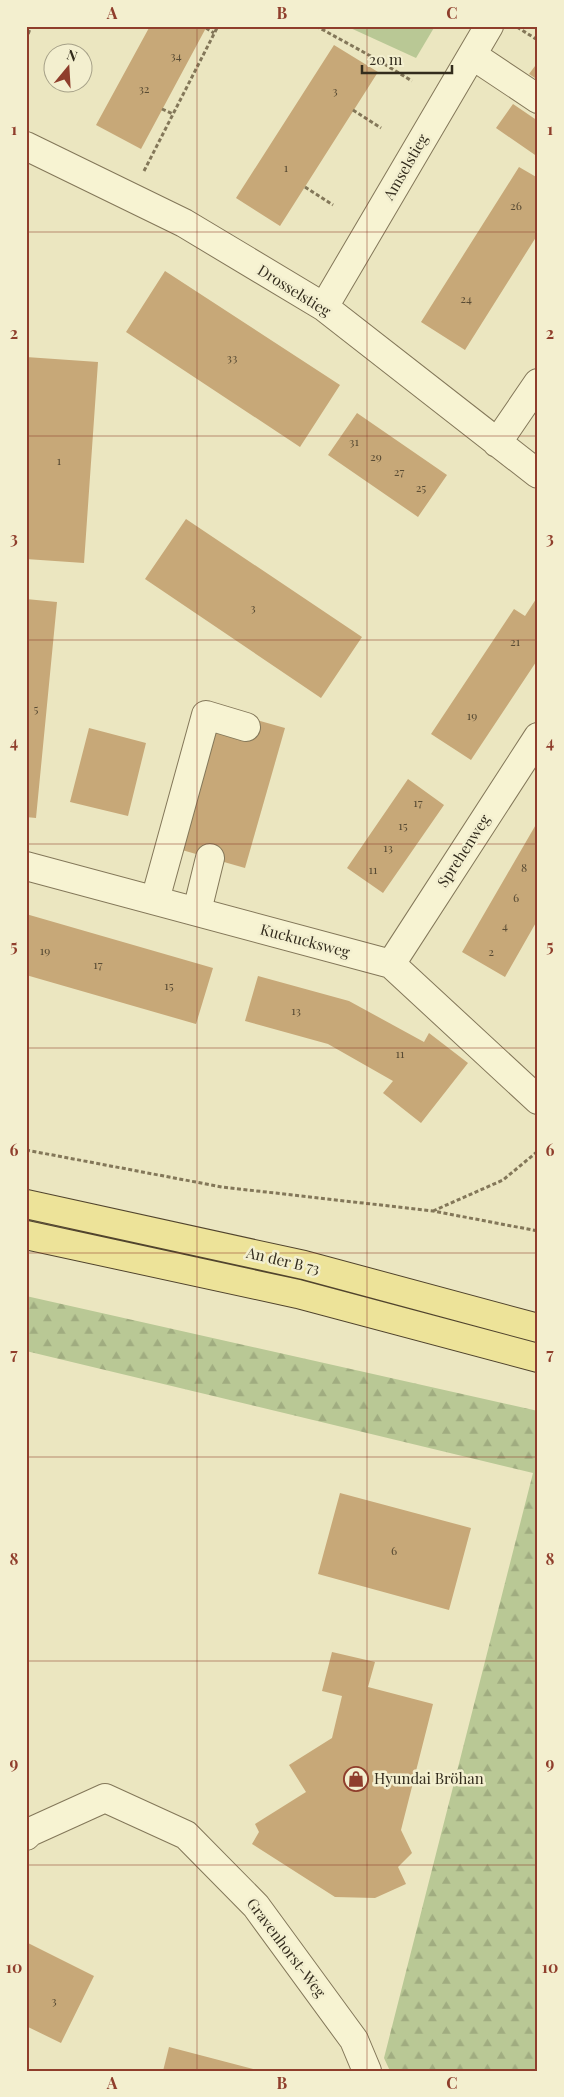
<svg xmlns="http://www.w3.org/2000/svg" width="564" height="2097" viewBox="0 0 564 2097" font-family="'Playfair Display',serif">
  <defs>
    <pattern id="forest-firs" width="22" height="20" patternUnits="userSpaceOnUse" patternTransform="scale(1.25)"><rect width="22" height="20" fill="#b9c895"/><path d="M5 1l3.5 6h-7zM16 11l3.5 6h-7z" fill="#a0ac80"/></pattern>
  </defs>
  <rect width="100%" height="100%" fill="#ebe6c0"/>
  <path fill="url(#forest-firs)" d="M26,1296L538,1411V2071H390L384,2058L533,1473L26,1351Z"/>
  <path fill="#b9c895" d="M346,26H435L416,58Z"/>
  <path fill="#c7a878" d="M150,26H207L141,149L96,125Z
    M334,45L378,72L280,226L236,198Z
    M538,62V80L529,74Z
    M513,104L538,121V157L496,128Z
    M519,167L538,178V234L465,350L421,322Z
    M165,271L340,385L300,447L126,332Z
    M26,357L98,362L84,563L26,559Z
    M357,413L447,475L418,517L328,455Z
    M186,519L362,637L321,698L145,579Z
    M538,596V659L471,760L431,734L514,609L525,616Z
    M26,599L57,602L36,818L26,817Z
    M214,708L285,728L245,868L175,848Z
    M89,728L146,743L128,816L70,802Z
    M408,779L444,805L383,893L347,868Z
    M538,821V919L505,977L462,952Z
    M26,914L213,968L196,1024L26,975Z
    M258,976L349,1001L424,1042L429,1033L468,1063L421,1123L383,1093L393,1081L328,1044L245,1021Z
    M340,1493L471,1528L449,1610L318,1574Z
    M332,1652L375,1662L368,1687L433,1704L401,1830L412,1853L398,1867L406,1884L375,1898L335,1897L252,1844L259,1832L255,1824L306,1792L289,1765L332,1738L342,1696L322,1691Z
    M26,1942L94,1976L61,2043L26,2026Z
    M169,2047L257,2070V2071H163Z"/>
  <g fill="none" stroke-linecap="round" stroke-linejoin="round">
    <defs>
      <path id="minor" d="M472,55L538,99
        M26,146L184,223L324,307L538,474
        M324,307L489,26
        M497,443L538,383
        M26,866L391,964L538,1100
        M155,900L206,715L246,727
        M197,911L210,858
        M391,964L538,737
        M26,1836L30,1832L105,1798L186,1835L256,1906L354,2040L367,2071"/>
      <path id="major" d="M26,1204L304,1265L538,1328
        M26,1235L298,1294L538,1358"/>
    </defs>
    <use href="#minor" stroke="#837759" stroke-width="30"/>
    <use href="#major" stroke="#51442d" stroke-width="30"/>
    <path stroke="#837759" stroke-width="3" stroke-dasharray="4 2.5" stroke-linecap="butt" d="M316,26L376,59L412,81
      M517,27L536,39
      M206,28L214,33
      M26,40L31,26
      M162,109L173,114
      M353,110L381,128
      M144,171L218,26
      M305,187L333,205
      M26,1150L222,1187L433,1211L538,1231
      M433,1211L503,1180L538,1151"/>
    <use href="#minor" stroke="#f7f3d2" stroke-width="28"/>
    <use href="#major" stroke="#ede399" stroke-width="28"/>
  </g>
  <path fill="none" stroke="#8f3e2c" stroke-width="1" stroke-opacity="0.55" d="M197,26V2071M367,26V2071M26,232H538M26,436H538M26,640H538M26,844H538M26,1048H538M26,1253H538M26,1457H538M26,1661H538M26,1865H538"/>
  <defs>
    <symbol id="shop-ring" viewBox="-11 -11 22 22"><circle r="9.5" fill="#f3efcf" stroke="#8f3e2c" stroke-width="1.5"/><path d="M-5-2.5h2.3a2.7 3.5 0 0 1 5.4 0H5L5.5 6h-11ZM-1.5-2.5h3a1.5 2.3 0 0 0-3 0Z" fill="#8f3e2c"/></symbol>
  </defs>
  <g fill-rule="evenodd">
    <use href="#shop-ring" x="342" y="1765" width="28" height="28"/>
  </g>
  <g text-anchor="middle" stroke-width="5" stroke-linejoin="round" paint-order="stroke">
    <g font-size="12" fill="#584b34">
      <text x="176" y="60">34</text>
      <text x="144" y="93">32</text>
      <text x="335" y="95">3</text>
      <text x="286" y="172">1</text>
      <text x="516" y="210">26</text>
      <text x="466" y="303">24</text>
      <text x="232" y="362">33</text>
      <text x="354" y="446">31</text>
      <text x="376" y="461">29</text>
      <text x="59" y="465">1</text>
      <text x="399" y="476">27</text>
      <text x="421" y="492">25</text>
      <text x="253" y="612">3</text>
      <text x="515" y="646">21</text>
      <text x="36" y="713">5</text>
      <text x="472" y="720">19</text>
      <text x="418" y="807">17</text>
      <text x="403" y="830">15</text>
      <text x="388" y="852">13</text>
      <text x="524" y="872">8</text>
      <text x="373" y="874">11</text>
      <text x="516" y="902">6</text>
      <text x="505" y="930">4</text>
      <text x="45" y="955">19</text>
      <text x="491" y="956">2</text>
      <text x="98" y="969">17</text>
      <text x="169" y="990">15</text>
      <text x="296" y="1015">13</text>
      <text x="400" y="1058">11</text>
      <text x="394" y="1555">6</text>
      <text x="54" y="2005">3</text>
    </g>
    <g font-size="15" fill="#332c1d" stroke="#f3efcf">
      <text transform="translate(406 167) rotate(-60)" y="5">Amselstieg</text>
      <text transform="translate(294 291) rotate(32)" y="5">Drosselstieg</text>
      <text transform="translate(464 851) rotate(-57)" y="5">Sprehenweg</text>
      <text transform="translate(305 941) rotate(15)" y="5">Kuckucksweg</text>
      <text transform="translate(283 1261) rotate(13)" y="5">An der B 73</text>
      <text transform="translate(286 1948) rotate(53)" y="5">Gravenhorst-Weg</text>
    </g>
    <g font-size="15" fill="#332c1d" stroke="#f3efcf" text-anchor="start">
      <text x="374" y="1784">Hyundai Bröhan</text>
    </g>
  </g>
  <rect width="564" height="2097" fill="none" stroke="#f3efcf" stroke-width="55"/>
  <g transform="translate(68 68) rotate(18)"><circle r="24" fill="#f3efcf" stroke="#a6a188"/>
  <path d="M0-4L9 19L0 12L-9 19Z" fill="#8f3e2c"/>
  <text y="-8" font-size="14" font-weight="bold" text-anchor="middle" fill="#332c1d">N</text>
  </g>
  <path d="M362 65v8h90v-8" fill="none" stroke="#332c1d" stroke-width="2.5"/>
  <text x="369" y="65" font-size="15" fill="#332c1d" stroke="#f3efcf" stroke-width="4" paint-order="stroke">20 m</text>
  <rect x="28" y="28" width="508" height="2042" fill="none" stroke="#8f3e2c" stroke-width="2"/>
  <g font-size="16" text-anchor="middle" font-weight="bold" fill="#8f3e2c">
    <text x="112" y="19">A</text>
    <text x="282" y="19">B</text>
    <text x="452" y="19">C</text>
    <text x="14" y="135">1</text>
    <text x="550" y="135">1</text>
    <text x="14" y="339">2</text>
    <text x="550" y="339">2</text>
    <text x="14" y="544">3</text>
    <text x="550" y="544">3</text>
    <text x="14" y="748">4</text>
    <text x="550" y="748">4</text>
    <text x="14" y="952">5</text>
    <text x="550" y="952">5</text>
    <text x="14" y="1156">6</text>
    <text x="550" y="1156">6</text>
    <text x="14" y="1360">7</text>
    <text x="550" y="1360">7</text>
    <text x="14" y="1565">8</text>
    <text x="550" y="1565">8</text>
    <text x="14" y="1769">9</text>
    <text x="550" y="1769">9</text>
    <text x="14" y="1973">10</text>
    <text x="550" y="1973">10</text>
    <text x="112" y="2089">A</text>
    <text x="282" y="2089">B</text>
    <text x="452" y="2089">C</text>
  </g>
</svg>
